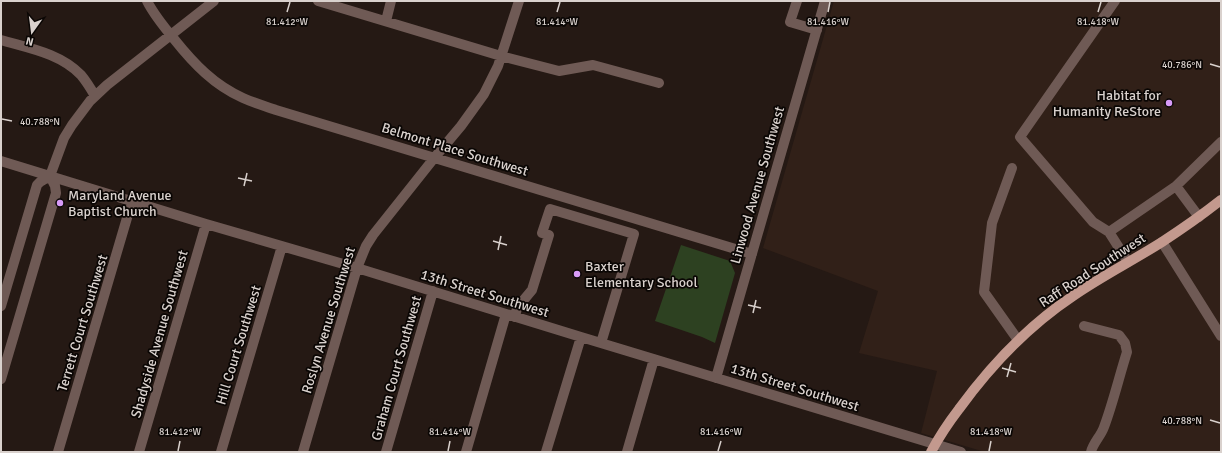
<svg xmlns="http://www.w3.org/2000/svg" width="1222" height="453" viewBox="0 0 1222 453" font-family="Signika,sans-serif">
  <rect width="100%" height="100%" fill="#251914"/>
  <path fill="#312018" d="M834,1H1221V452H985L921,433L937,371L859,353L878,291L763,248Z"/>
  <path fill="#2d4121" d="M681,245L730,261L735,273L715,343L702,337L655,321Z"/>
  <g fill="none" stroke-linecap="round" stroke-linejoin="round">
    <path stroke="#6f5a55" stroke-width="10" d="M147,1C154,15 164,27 174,39C194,64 214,85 243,98C254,103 265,106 276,110L752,254
      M318,1L501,56L559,71L593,65L659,83
      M797,1L790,22L817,30
      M386,21L391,1
      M1,40C28,48 60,53 81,75C86,81 91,89 95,96
      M1,161L206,224L357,268L581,337L961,452
      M1012,168L992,223L984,292L1018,340
      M1176,186L1199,217
      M1109,232L1093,222L1020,137L1115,1
      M1162,242L1221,336
      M1128,262L1109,232L1176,186L1221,142
      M1,306L37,185L40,182L50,176
      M515,317L517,308L532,290L549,235L542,233L550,209L634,234L601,343
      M1084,326L1119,335L1125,343L1127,352C1119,377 1113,403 1104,427C1101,436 1093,443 1091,452
      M716,378L825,1
      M1,379L56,193L55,186L50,176L64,138L72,125L90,101L107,85L214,1
      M58,452L132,201
      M139,452L206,224
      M221,452L282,246
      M303,452L357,268L366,246L373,235L435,157L461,126L484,94L498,66L519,1
      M386,452L433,291
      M466,452L506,314
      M546,452L581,337
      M627,452L654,359"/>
    <path stroke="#c3998e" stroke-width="10" d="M931,452C939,437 949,422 959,409C991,365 1028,326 1073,296C1102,276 1132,261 1162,242C1182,229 1202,215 1221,200"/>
  </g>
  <path fill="none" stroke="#d9d1cd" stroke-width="1.5" d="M287,12L290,2M557,12L560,2M828,12L830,2M1098,12L1101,2M1210,64L1220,67M2,119L12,121M238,178L252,181M244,186L247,173M493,241L507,245M498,250L501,236M748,305L761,308M753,313L756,300M1002,368L1016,372M1007,377L1011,363M1210,420L1220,423M178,451L180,441M448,451L450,441M718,451L721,441M989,451L991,441"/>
  <g fill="#d89bf8" stroke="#0a0604" stroke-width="1.5">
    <circle cx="1169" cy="103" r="4"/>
    <circle cx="60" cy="203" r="4"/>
    <circle cx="577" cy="274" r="4"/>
  </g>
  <g text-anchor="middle" stroke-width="3.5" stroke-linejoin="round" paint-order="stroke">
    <g font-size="14" fill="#d9d1cd" stroke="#0a0604" text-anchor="start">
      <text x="1161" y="100" text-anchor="end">Habitat for<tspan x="1161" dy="16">Humanity ReStore</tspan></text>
      <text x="68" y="200">Maryland Avenue<tspan x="68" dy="16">Baptist Church</tspan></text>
      <text x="585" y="271">Baxter<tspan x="585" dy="16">Elementary School</tspan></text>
    </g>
    <g font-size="14" fill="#d9d1cd" stroke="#0a0604">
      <text transform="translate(455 149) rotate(17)" y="5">Belmont Place Southwest</text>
      <text transform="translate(757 185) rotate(-74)" y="5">Linwood Avenue Southwest</text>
      <text transform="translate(1092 270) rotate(-33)" y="5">Raff Road Southwest</text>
      <text transform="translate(485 293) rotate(17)" y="5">13th Street Southwest</text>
      <text transform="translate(328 320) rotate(-73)" y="5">Roslyn Avenue Southwest</text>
      <text transform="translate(82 323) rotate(-73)" y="5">Terrett Court Southwest</text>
      <text transform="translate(159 334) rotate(-74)" y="5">Shadyside Avenue Southwest</text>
      <text transform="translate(238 345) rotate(-73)" y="5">Hill Court Southwest</text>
      <text transform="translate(396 368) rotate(-74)" y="5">Graham Court Southwest</text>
      <text transform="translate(795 387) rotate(17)" y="5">13th Street Southwest</text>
    </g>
  </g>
  <g font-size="10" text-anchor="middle" fill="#d9d1cd" stroke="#0a0604" stroke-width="3.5" stroke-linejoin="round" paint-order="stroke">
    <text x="287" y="25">81.412°W</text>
    <text x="557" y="25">81.414°W</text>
    <text x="828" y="25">81.416°W</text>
    <text x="1098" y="25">81.418°W</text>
    <text x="1182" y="68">40.786°N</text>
    <text x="40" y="125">40.788°N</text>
    <text x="1182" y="424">40.788°N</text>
    <text x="180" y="435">81.412°W</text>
    <text x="450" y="435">81.414°W</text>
    <text x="721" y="435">81.416°W</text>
    <text x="991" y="435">81.418°W</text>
  </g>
  <rect width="1222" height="453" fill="none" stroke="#d9d1cd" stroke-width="4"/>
  <g transform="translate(32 32) rotate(194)" stroke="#0a0604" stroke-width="3" paint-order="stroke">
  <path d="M0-3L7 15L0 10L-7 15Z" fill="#d9d1cd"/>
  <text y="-6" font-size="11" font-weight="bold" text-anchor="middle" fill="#d9d1cd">N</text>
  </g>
</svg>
